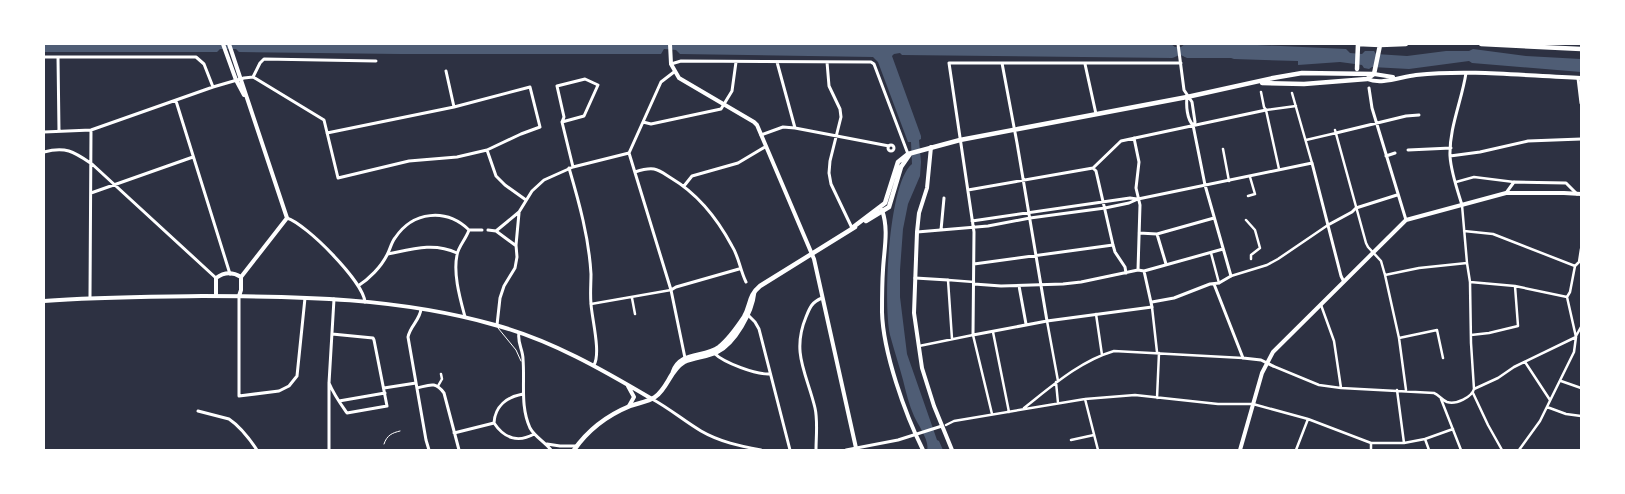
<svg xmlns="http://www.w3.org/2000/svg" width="1625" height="494" viewBox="0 0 1625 494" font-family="'Archivo Narrow',sans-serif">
  <rect width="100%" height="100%" fill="#2d3142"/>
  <path fill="#4f5d75" d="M44,44H1171L1175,47H1181L1185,44L1257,45L1346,49L1350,53L1362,54L1365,51H1374L1376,54L1407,56L1446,51H1469L1473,49L1526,56L1581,59V72L1472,63L1469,61L1409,69L1372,67L1369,69L1364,68L1362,65L1340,62L1298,65V61L1234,59L1231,58H1187C1177,53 1182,55 1172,58L902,55L900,53L894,54L892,56L921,136V139L919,140L921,162L920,176L908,204L903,229L900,270V297L907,354L937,440L939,441L943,450H927C930,441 918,425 914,416C909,405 906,392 903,380C899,365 894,350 890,335C883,305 888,183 912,164L911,142H908L878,62L873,57L680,54L676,50L664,49L661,54H400L239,52L236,49H220L217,52H44Z"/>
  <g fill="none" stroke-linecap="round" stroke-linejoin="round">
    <path stroke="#fff" stroke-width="1" d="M498,328L516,350L521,361
      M384,444C387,435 392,433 400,431"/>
    <path stroke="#fff" stroke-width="2.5" d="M1261,92L1264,107L1266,110L1279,169
      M1292,93L1312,163
      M1266,110L1296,106
      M1335,130L1366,243L1368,247L1381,261L1385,275L1399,338L1406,390
      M1306,140L1336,133
      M1223,149L1229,181
      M1456,182L1474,177L1514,182
      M1248,196L1255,194L1250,177
      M1462,205L1467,263L1470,282L1471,343L1474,389
      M1246,220L1255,230L1260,248L1251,255V259
      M1464,231L1493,234L1575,266
      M1211,253L1219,283
      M1575,266L1579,262L1581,249
      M1385,275L1419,268L1467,263
      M1231,276L1267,265L1278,259L1328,225
      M1470,282L1515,286L1567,297
      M632,298L635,314
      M591,304L671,290
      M1321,305L1334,341L1341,388
      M1152,307L1157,352
      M1096,314L1102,355
      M1047,321L1058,381
      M993,332L1009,412
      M1471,335L1489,333L1518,326L1515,286
      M1576,336L1581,327
      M1399,338L1437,330L1443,358
      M952,339L948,280L974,282
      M919,346L973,335L992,414
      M1525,362L1550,400
      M1273,366L1319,385L1341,388L1434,393C1439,395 1442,400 1447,402C1456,405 1472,397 1474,389
      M1561,381L1581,388
      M1056,382L1058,403
      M438,386L442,379L441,374
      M1474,389L1498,378L1514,367L1576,337
      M1397,390L1404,443
      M1473,393L1488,425L1502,450
      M1157,398L1159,353
      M1085,399L1098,450
      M1441,399L1461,450
      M1547,407L1566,414L1581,416
      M1024,408C1052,386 1080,361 1114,351L1243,358
      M946,425L954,421L1085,399L1135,395L1218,404H1253L1308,419L1371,443H1404L1425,439L1453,429
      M1425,439L1429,450
      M1071,440L1094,435
      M1296,450L1308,419
      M1371,450V443
      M1519,450L1540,421L1574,352L1576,337L1567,297L1570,292L1575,266"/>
    <path stroke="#fff" stroke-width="3" d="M1178,44L1184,90L1192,102L1195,122L1194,125
      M44,57H196L204,64L213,87
      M58,57L59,131
      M777,62L795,128
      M827,62L829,86L840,109L841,117L830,161L829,173L831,184L852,228
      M1002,63L1017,143L1047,321
      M671,64L681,61L871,62L874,64L908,154
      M1085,64L1096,114
      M446,71L454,107
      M253,77L324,120L338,178L409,161L457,157L487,150L521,134L540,127L530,87L454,107L327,133
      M253,77L260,63L264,59L376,61
      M1578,78L1581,103
      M1369,88L1372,108L1406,220
      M176,101L230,274
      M562,122L584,116L598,85L585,79L557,86L564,117L562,122L573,167
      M643,122L651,124L721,109L732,91L736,62
      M44,132L91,130L213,87L244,78L253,77
      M1336,133L1406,116L1419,115
      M761,135L783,127L795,128L889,146
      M1134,138L1139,162L1136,188L1140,205L1138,270
      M888 148a3 3 0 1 1 6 0a3 3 0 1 1-6 0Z
      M487,150L496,176L505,185L526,200
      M1408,150L1451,148
      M44,152C66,146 74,152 92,164L216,278
      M629,153L671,290L685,358
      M629,153L661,82L674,72
      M1386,156L1395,153
      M1450,156L1480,152L1528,141L1581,139
      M569,168C579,202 589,238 591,274C591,284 590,294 591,304C592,319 601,353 594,365
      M1093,168L1096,171L1113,245L1115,252L1125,267L1126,273
      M635,172C641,170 648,168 654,169C660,170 666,175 671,178C698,194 717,218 732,246C739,257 740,270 746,282
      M684,186L692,176L738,163L765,147
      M968,190L1093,168L1121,141L1266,110
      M91,193L193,157
      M1506,193L1514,182L1566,183L1577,194
      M1462,205C1457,189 1451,172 1450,156C1449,128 1462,100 1466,73
      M287,218C306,224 363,281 365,302
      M972,221L1130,198L1137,199
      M1328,225L1352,212L1356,208L1397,195
      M488,230L496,231L515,245
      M941,230L944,198
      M496,231L519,212L532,191L544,180L573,167L629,153
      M917,232L988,226L1030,218L1105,208L1129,203L1138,199L1312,163L1341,276L1343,280
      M1139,233L1157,234L1214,218
      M1157,234L1166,264
      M388,254C412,249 434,242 457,253
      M974,264L1113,245
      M1144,271L1152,307L1047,321L973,335L974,232L949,63H1181
      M915,278L948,280
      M974,284L1001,286L1063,284L1081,282L1138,270L1144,271L1223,249
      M1214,284L1243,358L1261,360L1273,366
      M358,286C369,279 381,267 387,255C390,250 391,243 395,238C413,211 446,208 469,230H482
      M1019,286L1026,324
      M671,290L676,287L739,269
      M239,296V396L279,391L289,386L297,376L305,298
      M90,297L91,130
      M1152,302L1174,298L1210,284L1219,283L1231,276L1205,185L1193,125C1187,119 1186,106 1187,97
      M421,309C420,320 410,326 408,337L426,440L429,450
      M746,313L755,322L759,329L790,450
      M465,317C460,298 453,274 457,255C458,247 466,239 469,230
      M497,325L500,298L504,286L515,268L517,257L516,245L519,213
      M519,333C517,342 523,350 523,359C525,383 520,406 530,428C535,437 545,442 551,450
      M714,353C724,363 757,375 770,374
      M329,383C334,395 340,403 347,413L387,406L374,340L373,338L332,334
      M384,388L416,383
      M417,388C430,385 435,381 444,393L459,450
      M523,394C507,397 495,406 494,423C504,438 518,443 534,434
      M652,399C669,408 684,421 701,431C720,442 740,446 761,450
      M339,401L385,393
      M198,411L229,419C241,427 249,438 257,450
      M454,433L494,423
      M547,444L560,446H577
      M329,450V383L334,299
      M816,450C816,437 818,421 815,408C807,374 791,353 806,317C810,307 812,302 822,298
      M846,450L898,440L942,426"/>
    <path stroke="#fff" stroke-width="4" d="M223,44L236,80L244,95
      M229,44L287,218L241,277V290L239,296
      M670,44L671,64L679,78L754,122L757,125L814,259L856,448
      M1374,74L1393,77
      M1367,79C1382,85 1400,77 1416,75C1471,69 1526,76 1581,78
      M931,147L927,188L919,213L917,232L914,313L922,368L934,406L952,450
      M882,210C889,230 884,249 883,270C882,284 882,298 882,312C883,352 905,414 923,450
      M216,296V278C224,272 233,272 241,277
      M44,301C97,297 149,297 202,296C300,296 401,298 495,325C551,340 603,370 652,399
      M628,386L634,397L629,406
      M1240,450L1262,373L1273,352L1406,220L1506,193H1564L1581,194"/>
    <path stroke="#fff" stroke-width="4.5" d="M1358,44L1380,45L1406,44
      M1481,44L1581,49
      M1357,69L1358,44
      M1262,83L1304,84L1367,79L1374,74L1380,45
      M866,221L889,207L901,167L910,154
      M852,228L885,203L898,162L908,154L960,140L1187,97L1273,78L1302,73L1374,74
      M673,372C680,351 704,358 719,347C728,340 738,326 744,317C751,305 748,296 760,286L855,227
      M574,450C588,430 608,415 630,406C638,403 648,402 655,397C668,388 670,370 684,362C694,357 707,357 717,352C735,343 752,312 754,293"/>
  </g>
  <rect width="1625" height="494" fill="none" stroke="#ffffff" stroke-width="90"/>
</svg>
